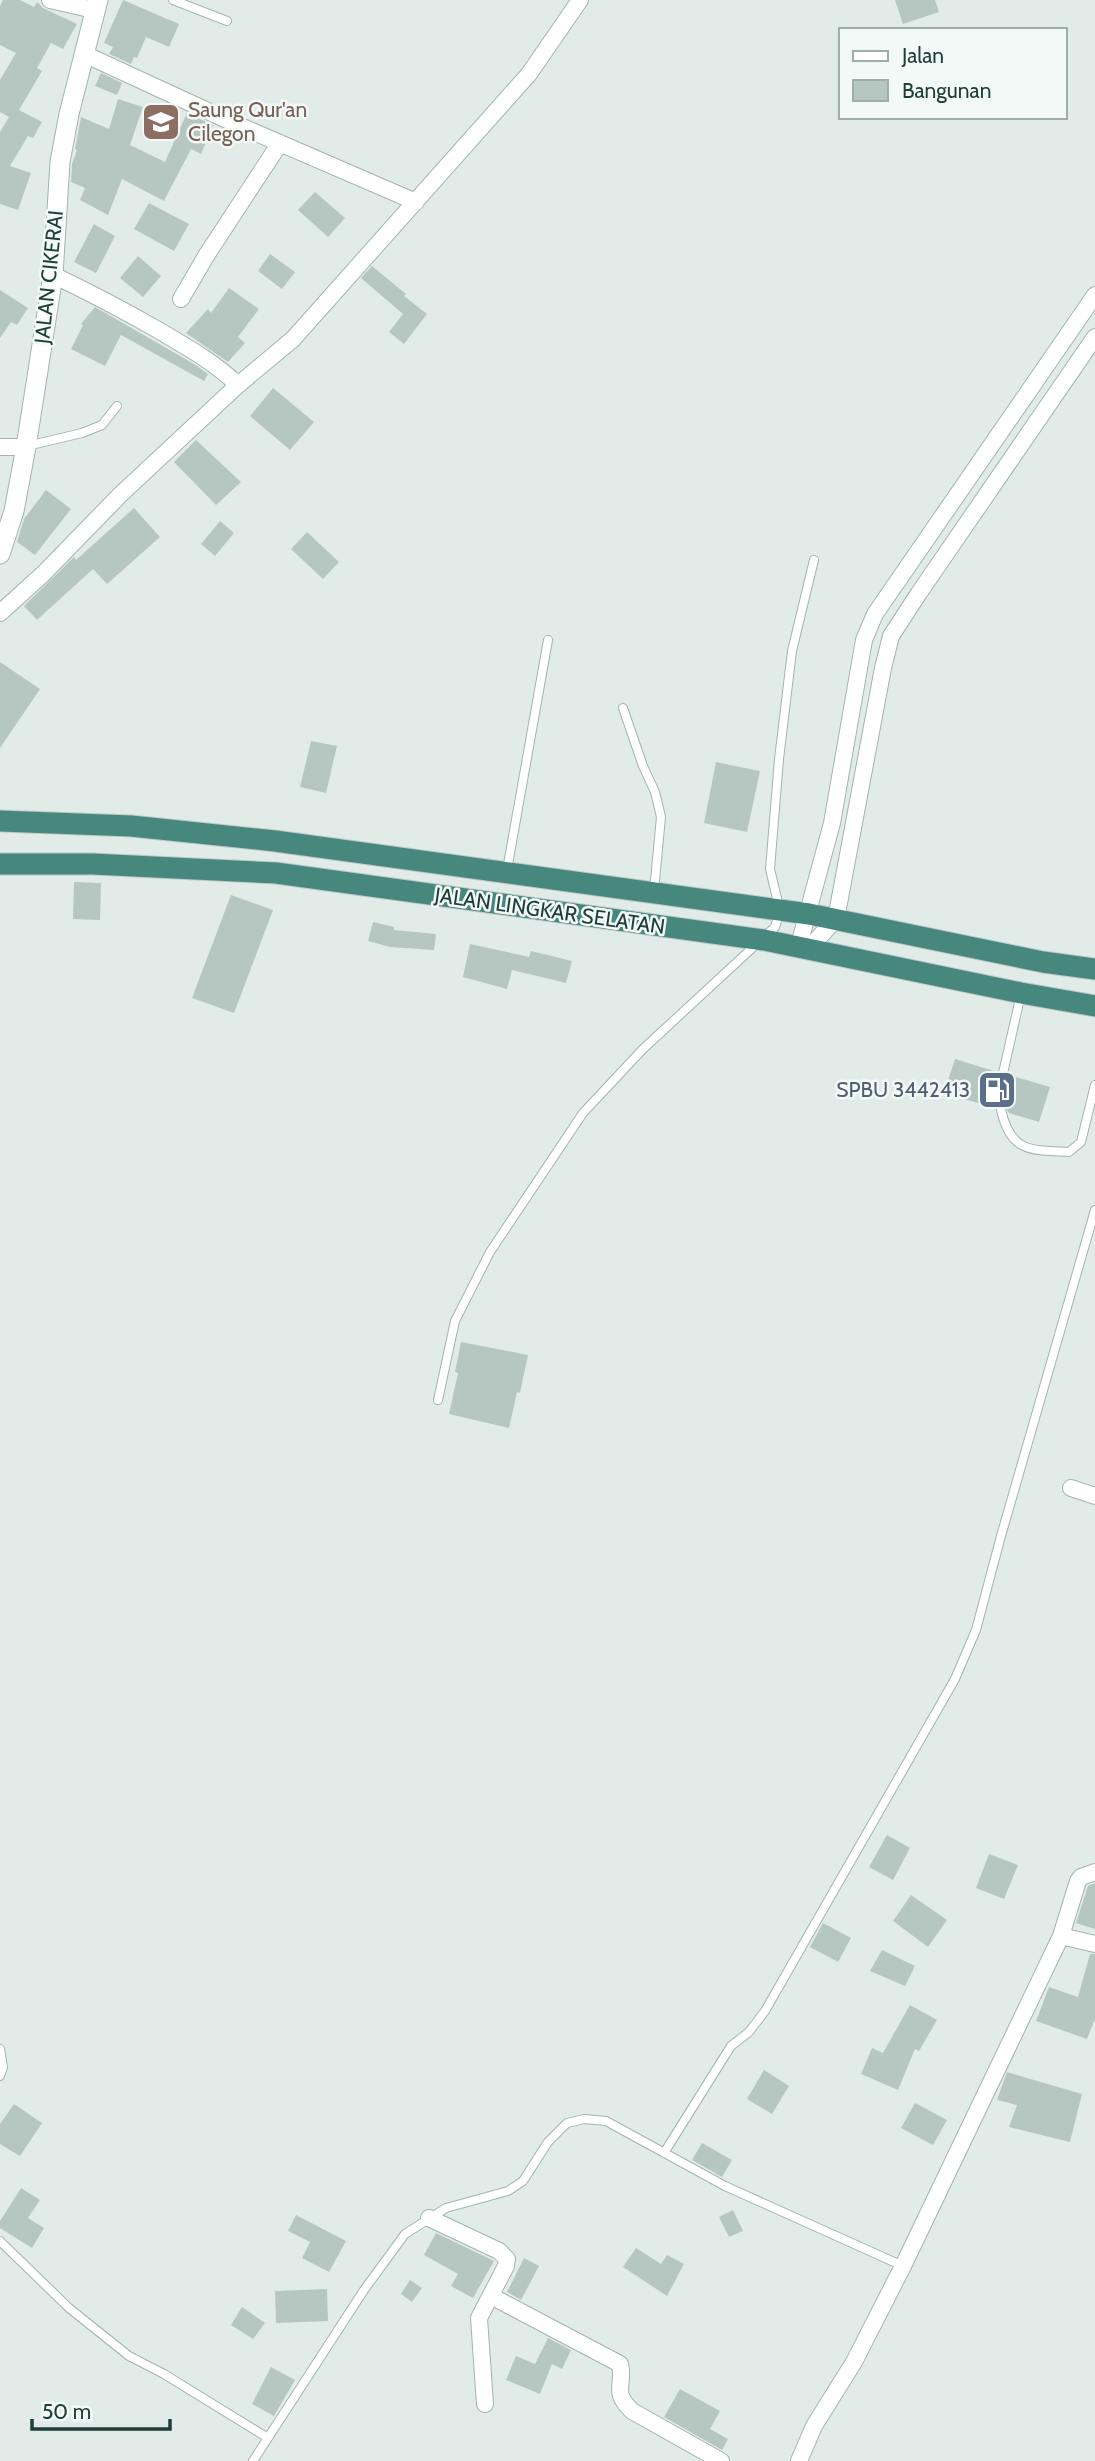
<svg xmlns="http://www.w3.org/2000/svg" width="1095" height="2461" viewBox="0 0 1095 2461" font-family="Cabin,sans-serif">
  <rect width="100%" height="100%" fill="#e1ece8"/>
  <path fill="#b6c7c1" d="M3,0H20L34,7L37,2L43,8L77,24L63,49L51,43L37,68L42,71L19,110L42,122L33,138L28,136L10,166L31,173L18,210L0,204V132L9,117L0,112V80L16,53L0,45V6Z
    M123,0L179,24L169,47L146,37L137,58L134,57L131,64L109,54L113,47L104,43Z
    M895,0H935L939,12L903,24Z
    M101,73L122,83L117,95L95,86Z
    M118,99L143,107L130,145L165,162L187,113L213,125L201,154L191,149L164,201L122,179L108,215L80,200L85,188L71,182L72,164L77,150L75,149L81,117L109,129Z
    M315,192L345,218L328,237L298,210Z
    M149,203L189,224L174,251L134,229Z
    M94,224L115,236L96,273L74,262Z
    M270,254L295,272L282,289L258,271Z
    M138,256L161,276L143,297L120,278Z
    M372,266L406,294L404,296L427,314L404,344L389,332L403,314L361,278Z
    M229,288L259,309L238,337L245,343L228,362L186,333L208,309L211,313Z
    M0,290L28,308L17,325L11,322L0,338Z
    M95,307L194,364L208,374L204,381L121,335L105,366L71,349L83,325L81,324Z
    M273,388L314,422L290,450L250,416Z
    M196,440L241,482L216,505L174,462Z
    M46,490L71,509L35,555L17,542L24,519Z
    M134,508L160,537L107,584L93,569L37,620L24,606L74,557L76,560Z
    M220,521L234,533L215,556L201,544Z
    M307,532L339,562L323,579L291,549Z
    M0,662L40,689L0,748Z
    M311,741L337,746L326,793L300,787Z
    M716,762L760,771L747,832L704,823Z
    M74,882L101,883L100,920L73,919Z
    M231,895L273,910L234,1013L192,998Z
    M373,922L394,927V930L436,934L434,950L390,947L368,941Z
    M470,944L529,957L531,951L572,961L566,983L512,970L507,989L463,977Z
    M955,1059L997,1072L1001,1079H1006L1009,1075L1050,1087L1039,1122L1009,1113L1003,1104H998L995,1108L944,1093Z
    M461,1342L528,1355L520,1393L517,1392L509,1428L449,1414L458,1373L455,1372Z
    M887,1835L910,1848L893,1880L869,1867Z
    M989,1854L1018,1865L1004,1899L976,1888Z
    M1095,1883V1929L1076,1923L1088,1886Z
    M911,1895L947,1920L928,1947L893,1921Z
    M823,1923L851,1938L838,1962L810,1947Z
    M882,1950L915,1966L905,1986L870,1971Z
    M1090,1954H1095V2019L1087,2039L1036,2021L1049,1987L1078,1997Z
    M910,2005L937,2020L919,2051L915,2049L898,2090L861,2074L872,2048L883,2053Z
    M764,2070L789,2086L772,2114L747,2099Z
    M1007,2072L1082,2094L1070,2142L1009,2127L1017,2105L997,2100Z
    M915,2103L947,2120L933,2145L901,2128Z
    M14,2104L42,2123L20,2156L0,2144V2124Z
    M702,2143L732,2160L722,2177L692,2160Z
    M21,2188L40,2200L28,2218L44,2228L32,2248L0,2228V2221Z
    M733,2210L743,2231L729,2237L719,2217Z
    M296,2215L346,2241L329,2272L302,2258L310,2242L288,2231Z
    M436,2233L494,2261L473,2298L451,2286L458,2274L424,2255Z
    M636,2248L661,2264L667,2255L684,2264L667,2296L623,2267Z
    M524,2258L539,2266L521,2300L507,2292Z
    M410,2280L422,2288L412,2302L401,2294Z
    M327,2289L328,2321L276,2323L275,2291Z
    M242,2307L265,2323L253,2339L231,2325Z
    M548,2338L571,2350L562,2369L552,2364L540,2394L506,2380L516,2356L535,2364Z
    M271,2367L295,2380L274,2416L252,2404Z
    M680,2389L720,2411L710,2429L728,2439L722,2450L664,2417Z"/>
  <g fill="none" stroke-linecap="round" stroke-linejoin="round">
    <defs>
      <path id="service" d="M173,0L227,21
        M27,446L82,433L102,425L117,406
        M623,708L643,766L655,792L661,817L654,891
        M507,870L548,640
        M1003,1073L1021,994
        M1001,1110C1011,1153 1031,1150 1069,1152L1081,1142L1095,1085
        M438,1400L455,1321L490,1252L583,1113L643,1049L775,927L780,911L770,869L779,759L792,651L814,560
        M0,2049L3,2067L0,2076
        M664,2153L731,2046L749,2032L765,2011L955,1679L976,1630L1001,1536L1095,1210
        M0,2241L69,2308L129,2356L164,2374L268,2438
        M253,2461L364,2290L405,2234L446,2208L508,2191L523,2181L548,2142L567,2123L584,2119L606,2121L725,2186L903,2266"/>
      <path id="minor" d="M50,0L94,10
        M84,54L238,125L416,202
        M53,275C89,292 123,310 158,330C187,347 214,362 238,385
        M181,299L206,256L280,143
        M0,447H26
        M0,613L43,574L121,494L238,385L293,339L529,74L580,0
        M799,945L832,823L864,640L875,614L1095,295
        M809,948L836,919L883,668L891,636L919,593L1095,337
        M1071,1488L1095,1496
        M1061,1936L1078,1881L1081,1877L1095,1872
        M429,2218L499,2251L507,2259L506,2266L479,2318L485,2404
        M491,2296L620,2364C625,2386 611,2391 632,2411L721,2461
        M799,2461L814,2426L854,2362L903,2266L1061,1936L1095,1944"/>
      <path id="tertiary" d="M0,554L14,511L26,447L53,275L60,162L69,114L98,0"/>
      <path id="trunk" d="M0,821L131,826L275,841L809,914L1043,962L1095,969
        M0,864H93L276,873L764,940L1021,993L1095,1006"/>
    </defs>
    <use href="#service" stroke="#a3b4b0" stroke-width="10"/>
    <use href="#minor" stroke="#a3b4b0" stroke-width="18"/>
    <use href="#tertiary" stroke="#a3b4b0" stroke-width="21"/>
    <use href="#trunk" stroke="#c1c9c7" stroke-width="23"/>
    <use href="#service" stroke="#fff" stroke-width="8"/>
    <use href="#minor" stroke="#fff" stroke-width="16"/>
    <use href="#tertiary" stroke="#fff" stroke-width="19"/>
    <use href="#trunk" stroke="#47887e" stroke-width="21"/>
  </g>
  <defs>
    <symbol id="school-square" viewBox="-11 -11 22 22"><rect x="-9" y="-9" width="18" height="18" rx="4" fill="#8d6e63" stroke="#f2f9f6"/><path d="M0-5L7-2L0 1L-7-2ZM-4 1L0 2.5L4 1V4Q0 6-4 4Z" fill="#fff"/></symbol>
    <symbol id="fuel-square" viewBox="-11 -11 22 22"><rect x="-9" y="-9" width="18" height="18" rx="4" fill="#5c6f8a" stroke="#f2f9f6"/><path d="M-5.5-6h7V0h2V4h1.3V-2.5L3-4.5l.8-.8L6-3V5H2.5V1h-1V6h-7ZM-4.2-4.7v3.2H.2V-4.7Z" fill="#fff"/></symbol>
  </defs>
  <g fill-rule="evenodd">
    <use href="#school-square" x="139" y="100" width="44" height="44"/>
    <use href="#fuel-square" x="975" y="1068" width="44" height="44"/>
  </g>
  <g text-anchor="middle" stroke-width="5" stroke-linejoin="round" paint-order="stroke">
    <g font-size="21" fill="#785e54" stroke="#f2f9f6" text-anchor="start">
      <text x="188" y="117">Saung Qur'an<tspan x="188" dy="24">Cilegon</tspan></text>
    </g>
    <g font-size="21" fill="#203e38" stroke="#f2f9f6">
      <text transform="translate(49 277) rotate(-84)" y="7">JALAN CIKERAI</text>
      <text transform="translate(550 911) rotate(8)" y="7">JALAN LINGKAR SELATAN</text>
    </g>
    <g font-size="21" fill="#4e5e75" stroke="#f2f9f6" text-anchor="end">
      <text x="970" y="1097">SPBU 3442413</text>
    </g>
  </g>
  <rect x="839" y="28" width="228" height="91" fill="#f2f9f6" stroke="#9eaeaa" stroke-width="2"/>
  <rect x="853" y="51" width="35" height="10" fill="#ffffff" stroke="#9eaeaa" stroke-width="2"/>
  <text x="902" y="63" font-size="21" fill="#203e38">Jalan</text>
  <rect x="853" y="80" width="35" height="21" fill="#b6c7c1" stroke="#9eaeaa" stroke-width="2"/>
  <text x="902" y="98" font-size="21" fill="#203e38">Bangunan</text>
  <path d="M32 2419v10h138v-10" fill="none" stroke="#203e38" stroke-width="3.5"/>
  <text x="42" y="2419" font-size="21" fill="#203e38" stroke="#f2f9f6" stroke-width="5" paint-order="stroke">50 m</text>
</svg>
